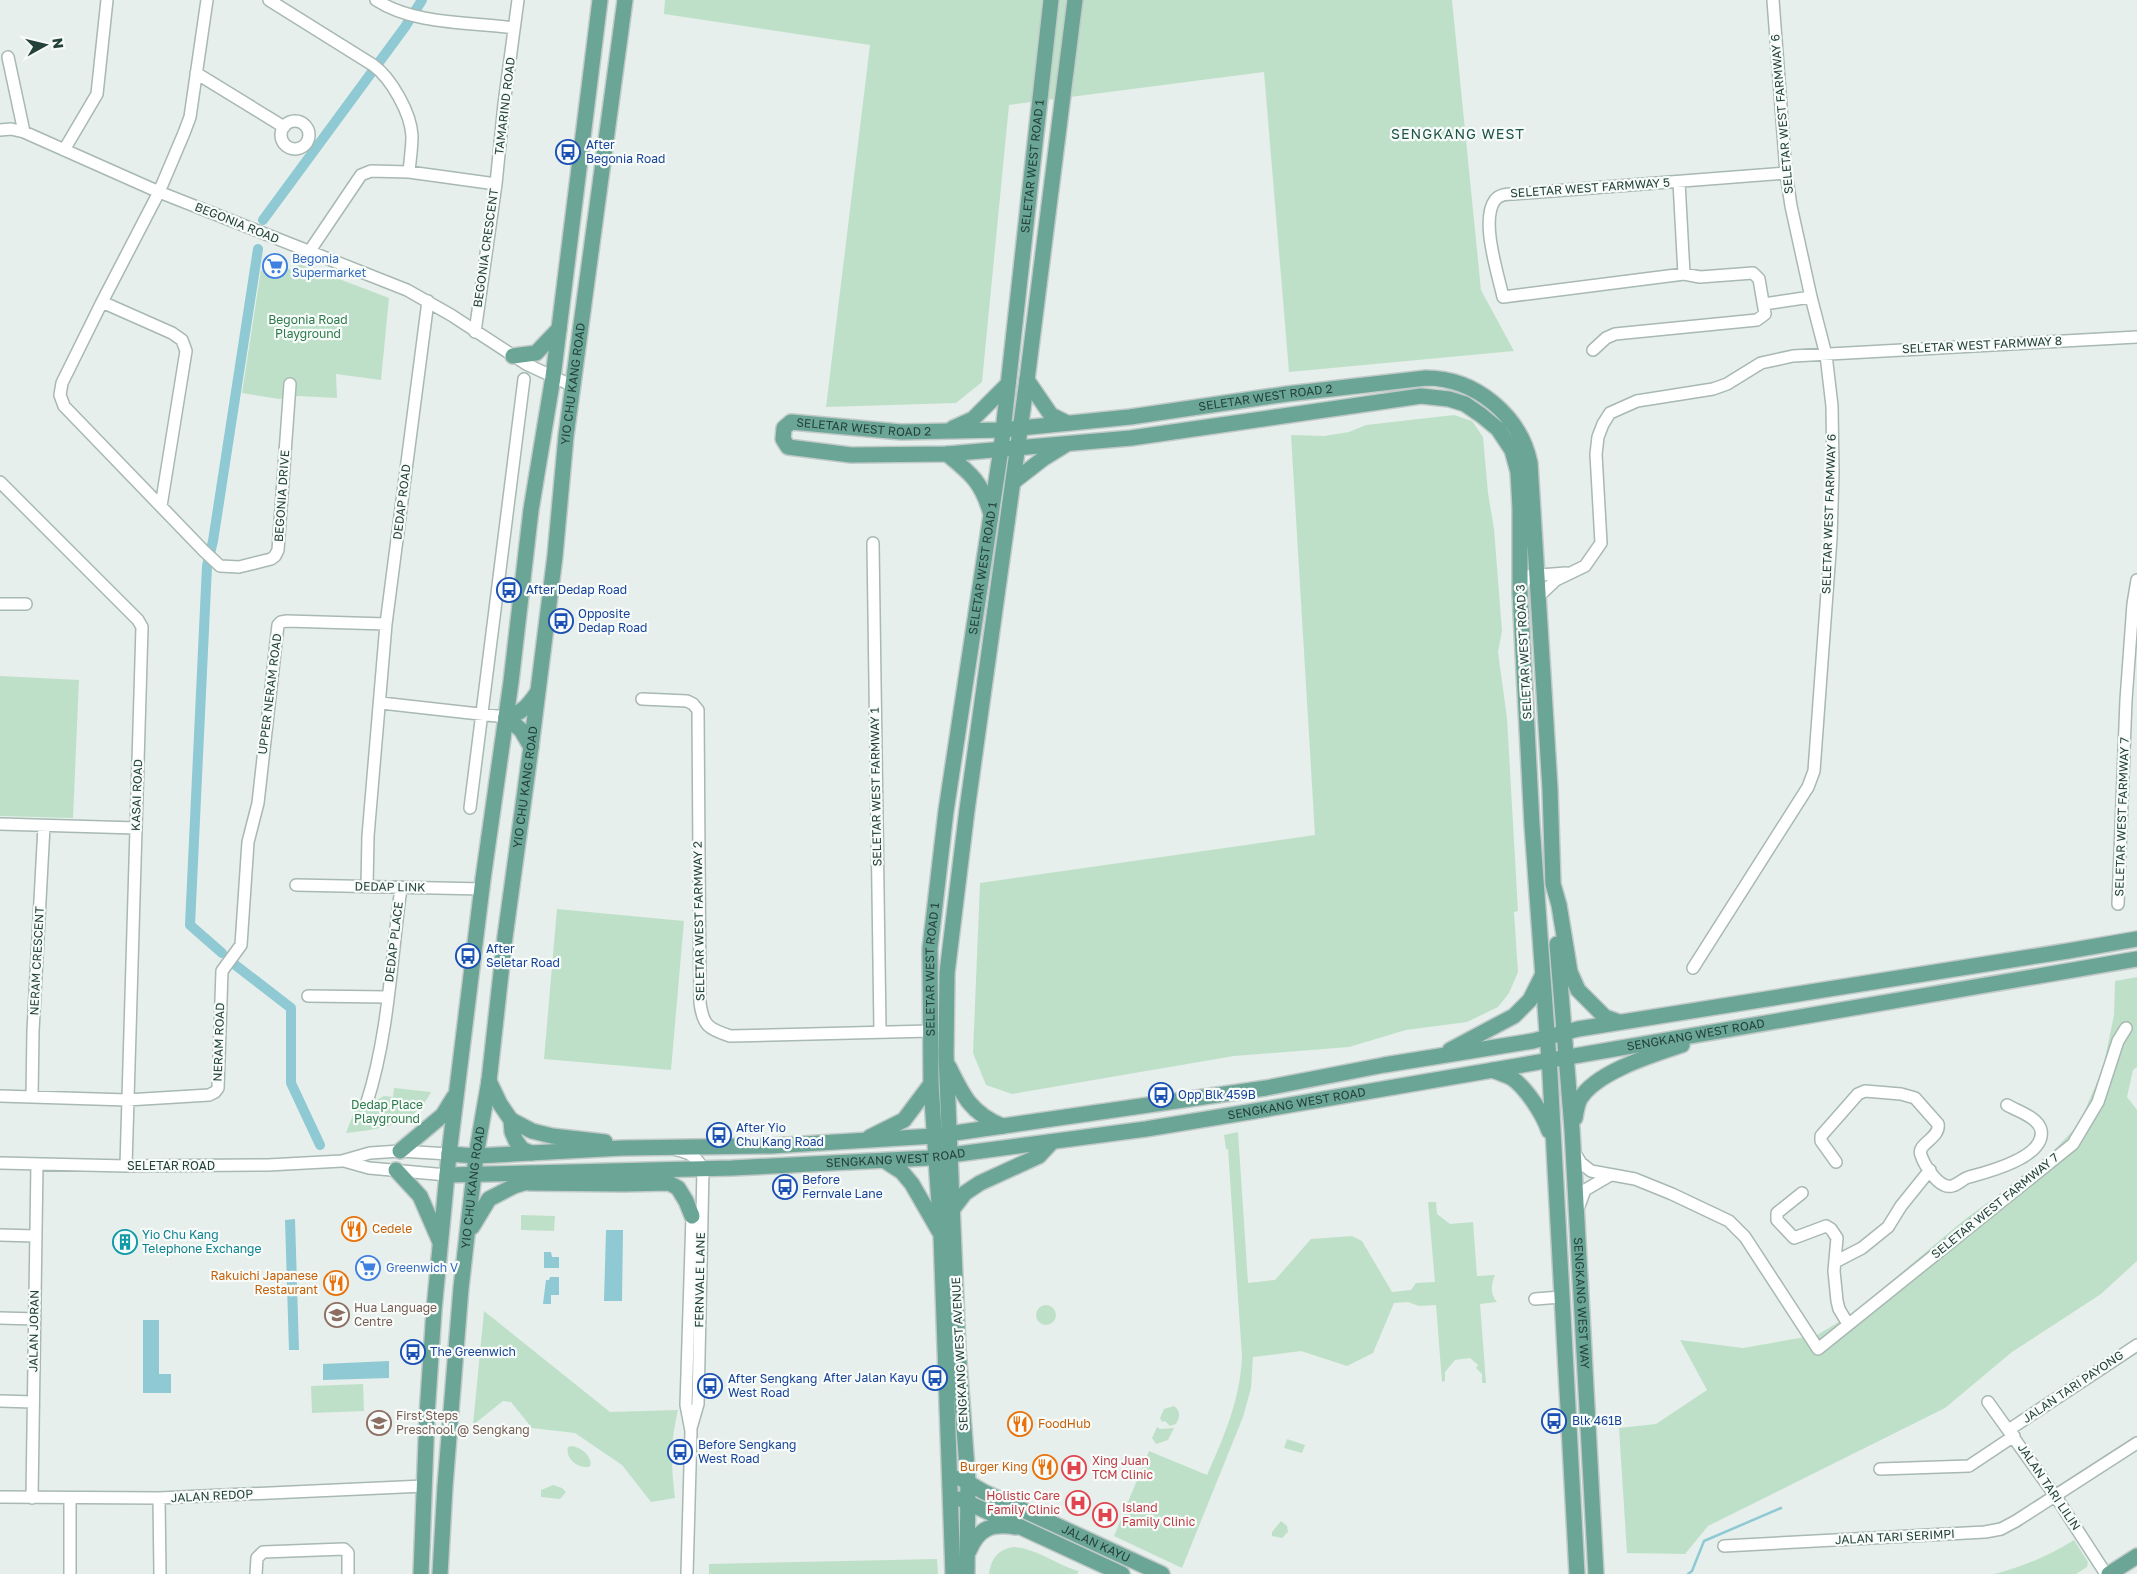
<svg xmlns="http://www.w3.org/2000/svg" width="2137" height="1574" viewBox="0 0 2137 1574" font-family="'Golos Text',sans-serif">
  <rect width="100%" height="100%" fill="#e6efeb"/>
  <path fill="#bfe0c8" d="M665,0H1452L1481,290L1514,351L1289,372L1264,72L1009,105L982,382L956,403L826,407L870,45L664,14Z
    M297,263L389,298L381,380L336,374L337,398L299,396L279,399L242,393L261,270L282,278L286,268L294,271Z
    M1454,415L1472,421L1483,437L1488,493L1494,529L1502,631L1498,652L1507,718L1518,911L1514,912L1518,972L1509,993L1498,1007L1467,1022L1406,1030L1349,1047L1234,1056L1012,1094L986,1085L973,1053L980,883L1315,835L1291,435L1324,436L1349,432L1366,425Z
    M0,676L79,680L73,818L0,816Z
    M557,909L684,921L671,1070L544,1059Z
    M2137,977V1067L2133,1070L2127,1097L2137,1110V1261L2101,1294L2012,1352L1945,1408L1708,1526L1685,1554L1627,1553L1619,1428L1656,1424L1707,1390L1680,1340L1743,1348L1817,1335L1852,1314L1964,1220L2044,1161L2079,1124L2103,1068L2114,1015L2115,981Z
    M394,1088L431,1092C415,1126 379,1129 346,1133L356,1107H373L375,1101L384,1096L393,1097Z
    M1238,1132L1248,1283L1275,1280L1311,1239L1352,1236L1362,1241L1392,1292L1411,1290L1416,1283L1435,1282L1428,1202H1436L1437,1214L1450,1224L1473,1222L1477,1276L1495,1275C1491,1284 1490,1295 1497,1302L1480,1304L1486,1383H1482V1374L1476,1368L1478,1365L1470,1358L1455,1360L1445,1372V1381L1442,1382L1436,1305L1419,1306L1408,1302L1394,1303L1373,1353L1347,1366L1301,1351L1253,1357L1251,1388L1243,1417L1182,1568L1114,1536L1149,1451L1207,1475C1224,1437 1240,1400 1242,1357L1228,1149H1226L1224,1135Z
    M521,1215L555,1216L554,1231L521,1230Z
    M1036 1315a10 10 0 1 1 20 0a10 10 0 1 1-20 0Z
    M484,1311L610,1412L678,1410C670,1444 671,1464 675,1498L651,1502L622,1465L575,1433L532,1428L511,1402L503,1401L473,1425Z
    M363,1384L364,1411L312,1413L311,1386Z
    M1174,1406C1181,1411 1180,1417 1176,1424L1170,1426L1165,1421L1162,1422L1160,1418L1164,1409Z
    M1157,1427L1160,1429L1174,1428L1168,1440L1156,1444L1152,1438Z
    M1287,1439L1305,1445L1302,1453L1284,1448Z
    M573,1446C583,1449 589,1454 591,1464L589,1467C578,1468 565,1459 568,1447Z
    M553,1485L562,1488L566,1492L560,1499L541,1497V1490Z
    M1281,1521L1287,1526L1288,1532L1282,1538L1272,1536V1532Z
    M2074,1540L2088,1562L2087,1567L2076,1574H1994C2023,1567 2048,1556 2074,1540Z
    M1014,1547C1036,1548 1057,1565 1079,1571L1077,1574H989C991,1559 998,1549 1014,1547Z
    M937,1559L938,1574H709V1564Z"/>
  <path fill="#8ec9d4" d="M295,1219L299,1350H289L285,1220Z
    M606,1230H623L622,1301H604Z
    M544,1252H551L552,1257H559V1268H544Z
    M550,1277H559V1295H551V1304H543L546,1280H549Z
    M143,1320H159V1374H171V1393H143Z
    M389,1361V1378L323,1380V1364Z"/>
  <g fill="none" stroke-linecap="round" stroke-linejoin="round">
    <path stroke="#8ec9d4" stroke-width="2.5" d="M1688,1574L1692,1571L1704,1541L1781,1508"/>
    <path stroke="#8ec9d4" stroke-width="10" d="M263,220L405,27L422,0
      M222,953L190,925L207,566L213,541L258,249
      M234,964L291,1008V1083L320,1145"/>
    <defs>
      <path id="minor" d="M207,0L190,117L184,133L159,192L102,302L62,383L60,395L64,406L204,551L220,566L239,567L271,559L275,556L278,550L290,384
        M269,0L373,65C391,78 411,113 412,136C412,148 410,160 409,172
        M376,0C414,25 470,22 514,28
        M8,57L24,132
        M196,73L284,127
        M281 135a14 14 0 1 1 28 0a14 14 0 1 1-28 0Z
        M0,130L11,129L24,132L159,192L407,290L451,315L526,364L573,386
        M64,150L97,94L107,0
        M1679,182L1684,274
        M309,252L361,175L371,171L409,172L496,184
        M102,302L172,333L182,340L186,351L161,506
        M1764,304L1811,297
        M475,332L496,184L504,104L518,0
        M1593,350L1606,338L1615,334L1757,320L1765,314L1759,279L1753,273L1700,277L1684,274L1503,297C1498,274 1480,220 1495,200C1500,194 1507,194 1513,194L1786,173
        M0,482L138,620L142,627L126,1166
        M873,543L880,1031
        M1521,590L1527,576L1566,573
        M1539,596L1556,580L1585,566L1601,543L1596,454L1598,437L1603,424L1610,413L1637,401L1713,389L1727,384L1761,363L1793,356L2137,337
        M0,604H26
        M642,699L687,701L693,704L698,710L700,1003C703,1026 709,1029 730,1036L930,1031
        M381,703L506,717
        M470,808L524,379
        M0,824L136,828
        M296,885L483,889
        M367,886L368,836L386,624L428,301
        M2118,904L2126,700L2133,604L2137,580
        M1693,968L1808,787L1814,771L1831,538L1833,472L1832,406L1826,355L1811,297L1791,206L1786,173L1773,0
        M308,996L387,997
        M0,1096L127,1100L209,1095L215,1092L218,1088L222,971L241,945L248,842L258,803L278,625L281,622L287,621L386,624
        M32,1097L33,1031L44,826
        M367,1102C389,1033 391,959 401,888
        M677,1150C690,1153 697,1157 703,1169L698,1404L691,1428
        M1574,1152L1581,1163L1591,1171L1635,1179L1672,1194L1729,1221L1745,1237L1818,1349L2073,1144L2098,1102L2118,1041L2126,1028
        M344,1161L369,1168L447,1175
        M1836,1162L1821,1141V1136L1858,1094L1865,1091L1901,1094L1915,1098L1938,1124C1941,1138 1916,1144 1921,1155C1924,1165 1935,1181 1944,1185C1954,1190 1961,1179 1969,1177C1988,1172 2046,1157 2041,1130C2038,1117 2017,1111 2007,1105
        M0,1163L126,1166L268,1165L342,1161L370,1153L400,1151L449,1154
        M1802,1193L1777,1213V1220L1794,1238L1826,1226L1831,1229L1837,1238L1834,1271L1837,1301L1839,1309L1848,1324
        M1579,1206L1585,1190L1609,1176
        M0,1235L35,1236
        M1835,1262L1862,1248L1888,1227L1901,1206L1930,1170
        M1535,1299L1561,1297
        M0,1318L35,1319
        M0,1401L33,1402
        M1988,1402L2056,1497L2106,1574
        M2010,1429L2137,1345
        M1880,1469L1969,1466L2014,1436
        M0,1497L159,1498L424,1486
        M32,1498L37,1164
        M70,1498V1574
        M159,1498L160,1574
        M1724,1546L1985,1532L2001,1529L2016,1521L2137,1443
        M256,1574L257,1558L263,1552L344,1549L348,1553V1574
        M687,1574L691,1431L686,1405L692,1216"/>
      <g id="major">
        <path d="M513,356L536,353L559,329"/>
        <path d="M1027,380L1051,415L1067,423"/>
        <path d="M953,428L973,419L1008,384"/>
        <path d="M947,454C970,473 981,481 990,511"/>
        <path d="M1013,482L1044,458L1065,445"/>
        <path d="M506,717C521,714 528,706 537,693"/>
        <path d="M506,717L521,730L531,747"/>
        <path id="s1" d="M1557,944L1572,1129L1596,1574"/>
        <path d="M1450,1050L1514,1016L1530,1000L1542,976"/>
        <path d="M949,1067C963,1096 971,1113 1002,1126"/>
        <path d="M1493,1070C1499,1073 1506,1075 1512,1078C1527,1089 1543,1114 1549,1131"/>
        <path d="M489,1081L500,1104L511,1120L512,1132L516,1141L522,1149L531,1153"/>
        <path d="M1575,1118C1576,1112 1577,1105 1580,1099C1596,1072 1652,1055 1682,1045"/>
        <path d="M511,1120L532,1131L552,1136L605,1142"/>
        <path d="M870,1137L904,1120L931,1084"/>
        <path d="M400,1151L443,1115L454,1097"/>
        <path d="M449,1154L476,1156L622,1148L771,1146L934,1136L1266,1088L1384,1065L1533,1041L1578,1029L2068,951L2137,939"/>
        <path d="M885,1161L902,1172L912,1184L939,1231"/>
        <path d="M396,1170L420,1196L440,1242"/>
        <path id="s2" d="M447,1175L732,1168L928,1158L1146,1129L1249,1112L2137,959"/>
        <path d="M529,1183L624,1184L669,1183L678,1188L686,1201L692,1216"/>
        <path d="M952,1210L965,1193L980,1183L1039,1156L1052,1142"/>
        <path d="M472,1227L489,1199L514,1186L537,1179"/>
        <path id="s3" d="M960,1478L984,1492L1162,1574"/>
        <path d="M960,1499L1122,1574"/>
        <path d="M969,1551C978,1528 992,1523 1016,1527"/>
        <path d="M421,1574L427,1415L434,1310L449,1154L483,879L511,682L531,510L553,377L600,0"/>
        <path id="s4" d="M440,1574L445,1486L461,1288L476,1156L489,1081L505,937L531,747L555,556L566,436L625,0"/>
        <path id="s5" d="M953,1574L941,1234L931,1084L930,948L946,811L1001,449L1051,0"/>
        <path d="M967,1574L968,1481L958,1349L946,1055L947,973L967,810L1027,380L1075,0"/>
        <path id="s6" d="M1577,1574L1550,1074L1532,825L1520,593V508L1518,472L1512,450L1498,429L1481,415L1465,404L1449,399L1421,396L1131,438L947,454L851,455L788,447L783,439L784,428L791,422L901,432L1002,430L1130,417L1287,394L1426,378C1475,378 1520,415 1530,463L1550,789L1553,884L1559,905L1570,972L1578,990L1605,1017L1619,1022"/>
        <path d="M2109,1574L2137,1556"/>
      </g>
    </defs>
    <use href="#minor" stroke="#a8b8b2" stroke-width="14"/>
    <use href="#major" stroke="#c2cac8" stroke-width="18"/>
    <use href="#minor" stroke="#fff" stroke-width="11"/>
    <use href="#major" stroke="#6aa596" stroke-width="15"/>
  </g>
  <defs>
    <symbol id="bus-ring" viewBox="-11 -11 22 22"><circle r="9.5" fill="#f7fbf9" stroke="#1a4fb4" stroke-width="1.5"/><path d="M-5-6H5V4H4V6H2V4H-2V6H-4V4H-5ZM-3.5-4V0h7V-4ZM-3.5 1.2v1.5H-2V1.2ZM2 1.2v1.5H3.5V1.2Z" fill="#1a4fb4"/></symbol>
    <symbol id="supermarket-ring" viewBox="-11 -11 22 22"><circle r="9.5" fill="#f7fbf9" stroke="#3f7fe0" stroke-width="1.5"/><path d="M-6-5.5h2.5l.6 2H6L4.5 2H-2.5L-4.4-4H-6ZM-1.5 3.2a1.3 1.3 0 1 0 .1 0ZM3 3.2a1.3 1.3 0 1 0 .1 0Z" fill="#3f7fe0"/></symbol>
    <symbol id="restaurant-ring" viewBox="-11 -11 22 22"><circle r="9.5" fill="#f7fbf9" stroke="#e8710a" stroke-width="1.5"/><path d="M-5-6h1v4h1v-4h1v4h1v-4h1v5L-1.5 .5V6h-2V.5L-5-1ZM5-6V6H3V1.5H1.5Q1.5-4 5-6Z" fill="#e8710a"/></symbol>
    <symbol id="building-ring" viewBox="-11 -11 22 22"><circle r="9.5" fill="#f7fbf9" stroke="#0f9aa8" stroke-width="1.5"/><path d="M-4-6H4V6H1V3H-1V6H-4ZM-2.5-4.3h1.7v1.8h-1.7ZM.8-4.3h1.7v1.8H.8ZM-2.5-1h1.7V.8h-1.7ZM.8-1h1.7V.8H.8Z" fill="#0f9aa8"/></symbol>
    <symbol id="school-ring" viewBox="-11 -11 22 22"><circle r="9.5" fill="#f7fbf9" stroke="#8d6e63" stroke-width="1.5"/><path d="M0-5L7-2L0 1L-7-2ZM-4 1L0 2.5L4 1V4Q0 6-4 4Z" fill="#8d6e63"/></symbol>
    <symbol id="hospital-ring" viewBox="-11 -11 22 22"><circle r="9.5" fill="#f7fbf9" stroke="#e0444e" stroke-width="1.5"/><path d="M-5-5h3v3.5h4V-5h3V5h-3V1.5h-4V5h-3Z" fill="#e0444e"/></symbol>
  </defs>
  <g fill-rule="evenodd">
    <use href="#bus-ring" x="554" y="138" width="28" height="28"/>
    <use href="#supermarket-ring" x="261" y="252" width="28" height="28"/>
    <use href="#bus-ring" x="495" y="576" width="28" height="28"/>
    <use href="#bus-ring" x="547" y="607" width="28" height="28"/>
    <use href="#bus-ring" x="454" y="942" width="28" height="28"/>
    <use href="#bus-ring" x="1147" y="1081" width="28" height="28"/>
    <use href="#bus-ring" x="705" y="1121" width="28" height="28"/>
    <use href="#bus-ring" x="771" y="1173" width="28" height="28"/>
    <use href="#restaurant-ring" x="340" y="1215" width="28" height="28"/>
    <use href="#building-ring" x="111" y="1228" width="28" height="28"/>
    <use href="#supermarket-ring" x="354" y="1254" width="28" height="28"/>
    <use href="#restaurant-ring" x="322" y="1269" width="28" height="28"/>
    <use href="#school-ring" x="323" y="1301" width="28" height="28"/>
    <use href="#bus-ring" x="399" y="1338" width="28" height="28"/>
    <use href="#bus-ring" x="921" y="1364" width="28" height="28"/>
    <use href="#bus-ring" x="696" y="1372" width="28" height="28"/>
    <use href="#bus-ring" x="1540" y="1407" width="28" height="28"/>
    <use href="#school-ring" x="365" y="1409" width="28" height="28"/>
    <use href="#restaurant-ring" x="1006" y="1410" width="28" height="28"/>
    <use href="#bus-ring" x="666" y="1438" width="28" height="28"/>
    <use href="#restaurant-ring" x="1031" y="1453" width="28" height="28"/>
    <use href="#hospital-ring" x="1060" y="1454" width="28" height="28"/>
    <use href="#hospital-ring" x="1064" y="1489" width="28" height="28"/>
    <use href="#hospital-ring" x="1091" y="1501" width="28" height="28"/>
  </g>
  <g text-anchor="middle" stroke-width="4.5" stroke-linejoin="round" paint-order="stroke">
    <g font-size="12" fill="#24423a" stroke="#f7fbf9">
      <text transform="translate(505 106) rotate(-83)" y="4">TAMARIND ROAD</text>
      <text transform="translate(1782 114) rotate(-95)" y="4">SELETAR WEST FARMWAY 6</text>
      <text dy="4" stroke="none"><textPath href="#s5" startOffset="1415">SELETAR WEST ROAD 1</textPath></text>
      <text transform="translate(1590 188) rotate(-4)" y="4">SELETAR WEST FARMWAY 5</text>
      <text transform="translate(237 223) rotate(22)" y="4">BEGONIA ROAD</text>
      <text transform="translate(486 248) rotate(-82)" y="4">BEGONIA CRESCENT</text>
      <text transform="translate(1982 345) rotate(-3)" y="4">SELETAR WEST FARMWAY 8</text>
      <text dy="4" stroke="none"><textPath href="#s4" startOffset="1198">YIO CHU KANG ROAD</textPath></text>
      <text dy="4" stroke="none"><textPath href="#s6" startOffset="2382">SELETAR WEST ROAD 2</textPath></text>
      <text dy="4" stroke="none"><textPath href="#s6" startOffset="1978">SELETAR WEST ROAD 2</textPath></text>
      <text transform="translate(282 496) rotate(-86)" y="4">BEGONIA DRIVE</text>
      <text transform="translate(402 502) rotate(-83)" y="4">DEDAP ROAD</text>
      <text transform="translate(1829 514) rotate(-88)" y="4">SELETAR WEST FARMWAY 6</text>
      <text dy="4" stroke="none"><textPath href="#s5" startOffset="1010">SELETAR WEST ROAD 1</textPath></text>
      <text transform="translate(1524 652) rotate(-93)" y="4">SELETAR WEST ROAD 3</text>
      <text transform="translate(270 694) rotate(-83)" y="4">UPPER NERAM ROAD</text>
      <text dy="4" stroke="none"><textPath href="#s4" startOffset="792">YIO CHU KANG ROAD</textPath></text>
      <text transform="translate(876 787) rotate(-91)" y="4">SELETAR WEST FARMWAY 1</text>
      <text transform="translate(137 795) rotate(-88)" y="4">KASAI ROAD</text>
      <text transform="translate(2122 817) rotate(-88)" y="4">SELETAR WEST FARMWAY 7</text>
      <text transform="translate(390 887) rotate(1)" y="4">DEDAP LINK</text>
      <text transform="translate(699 921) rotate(-91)" y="4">SELETAR WEST FARMWAY 2</text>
      <text transform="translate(394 942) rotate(-83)" y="4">DEDAP PLACE</text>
      <text transform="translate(37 961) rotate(-87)" y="4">NERAM CRESCENT</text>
      <text dy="4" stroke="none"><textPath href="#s5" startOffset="605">SELETAR WEST ROAD 1</textPath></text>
      <text dy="4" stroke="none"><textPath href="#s2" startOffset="1259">SENGKANG WEST ROAD</textPath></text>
      <text transform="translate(219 1042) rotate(-88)" y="4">NERAM ROAD</text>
      <text dy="4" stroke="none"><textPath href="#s2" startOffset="854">SENGKANG WEST ROAD</textPath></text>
      <text dy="4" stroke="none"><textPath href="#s2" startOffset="449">SENGKANG WEST ROAD</textPath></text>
      <text x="171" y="1170">SELETAR ROAD</text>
      <text dy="4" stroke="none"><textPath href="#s4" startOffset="388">YIO CHU KANG ROAD</textPath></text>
      <text transform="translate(1995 1206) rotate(-39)" y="4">SELETAR WEST FARMWAY 7</text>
      <text transform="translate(700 1280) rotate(-89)" y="4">FERNVALE LANE</text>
      <text dy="4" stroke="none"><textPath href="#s1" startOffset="360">SENGKANG WEST WAY</textPath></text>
      <text transform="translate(34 1331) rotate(-89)" y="4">JALAN JORAN</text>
      <text transform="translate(960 1354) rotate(-93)" y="4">SENGKANG WEST AVENUE</text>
      <text transform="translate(2073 1387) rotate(-34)" y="4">JALAN TARI PAYONG</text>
      <text transform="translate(2049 1487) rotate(56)" y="4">JALAN TARI LILIN</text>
      <text transform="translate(212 1496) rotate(-3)" y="4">JALAN REDOP</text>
      <text transform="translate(1895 1537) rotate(-3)" y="4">JALAN TARI SERIMPI</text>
      <text dy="4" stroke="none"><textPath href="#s3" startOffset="151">JALAN KAYU</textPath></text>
    </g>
    <g font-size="12" fill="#164399" stroke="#f7fbf9" text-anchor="start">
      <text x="586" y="149">After<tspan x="586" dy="14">Begonia Road</tspan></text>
      <text x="526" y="594">After Dedap Road</text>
      <text x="578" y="618">Opposite<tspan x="578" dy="14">Dedap Road</tspan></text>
      <text x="486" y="953">After<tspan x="486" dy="14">Seletar Road</tspan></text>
      <text x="1178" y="1099">Opp Blk 459B</text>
      <text x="736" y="1132">After Yio<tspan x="736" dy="14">Chu Kang Road</tspan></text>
      <text x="802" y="1184">Before<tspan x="802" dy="14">Fernvale Lane</tspan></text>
      <text x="430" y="1356">The Greenwich</text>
      <text x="918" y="1382" text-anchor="end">After Jalan Kayu</text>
      <text x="728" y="1383">After Sengkang<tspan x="728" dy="14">West Road</tspan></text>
      <text x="1572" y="1425">Blk 461B</text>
      <text x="698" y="1449">Before Sengkang<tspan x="698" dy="14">West Road</tspan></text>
    </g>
    <g font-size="12" fill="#366cbe" stroke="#f7fbf9" text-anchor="start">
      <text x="292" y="263">Begonia<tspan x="292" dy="14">Supermarket</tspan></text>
      <text x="386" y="1272">Greenwich V</text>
    </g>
    <g font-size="12" fill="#2d7a4b" stroke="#f7fbf9">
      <text x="308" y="324">Begonia Road<tspan x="308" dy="14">Playground</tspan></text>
      <text x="387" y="1109">Dedap Place<tspan x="387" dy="14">Playground</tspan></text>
    </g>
    <g font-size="12" fill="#c56008" stroke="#f7fbf9" text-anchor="start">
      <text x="372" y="1233">Cedele</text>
      <text x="318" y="1280" text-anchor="end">Rakuichi Japanese<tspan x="318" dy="14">Restaurant</tspan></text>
      <text x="1038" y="1428">FoodHub</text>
      <text x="1028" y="1471" text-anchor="end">Burger King</text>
    </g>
    <g font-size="12" fill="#0d838f" stroke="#f7fbf9" text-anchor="start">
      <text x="142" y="1239">Yio Chu Kang<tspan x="142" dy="14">Telephone Exchange</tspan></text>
    </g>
    <g font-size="12" fill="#785e54" stroke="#f7fbf9" text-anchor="start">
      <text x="354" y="1312">Hua Language<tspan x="354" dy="14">Centre</tspan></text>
      <text x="396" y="1420">First Steps<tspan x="396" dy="14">Preschool @ Sengkang</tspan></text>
    </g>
    <g font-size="12" fill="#be3a42" stroke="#f7fbf9" text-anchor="start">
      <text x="1092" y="1465">Xing Juan<tspan x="1092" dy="14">TCM Clinic</tspan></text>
      <text x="1060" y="1500" text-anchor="end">Holistic Care<tspan x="1060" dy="14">Family Clinic</tspan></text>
      <text x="1122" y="1512">Island<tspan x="1122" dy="14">Family Clinic</tspan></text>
    </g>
    <g font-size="14" letter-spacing="1" fill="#1f5548" stroke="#f7fbf9">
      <text x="1458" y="139">SENGKANG WEST</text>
    </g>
  </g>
  <g transform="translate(45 45) rotate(82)" stroke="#f7fbf9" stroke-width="4" paint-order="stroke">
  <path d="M0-4L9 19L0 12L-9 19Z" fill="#24423a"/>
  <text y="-8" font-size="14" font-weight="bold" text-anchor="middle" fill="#24423a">N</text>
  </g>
</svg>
